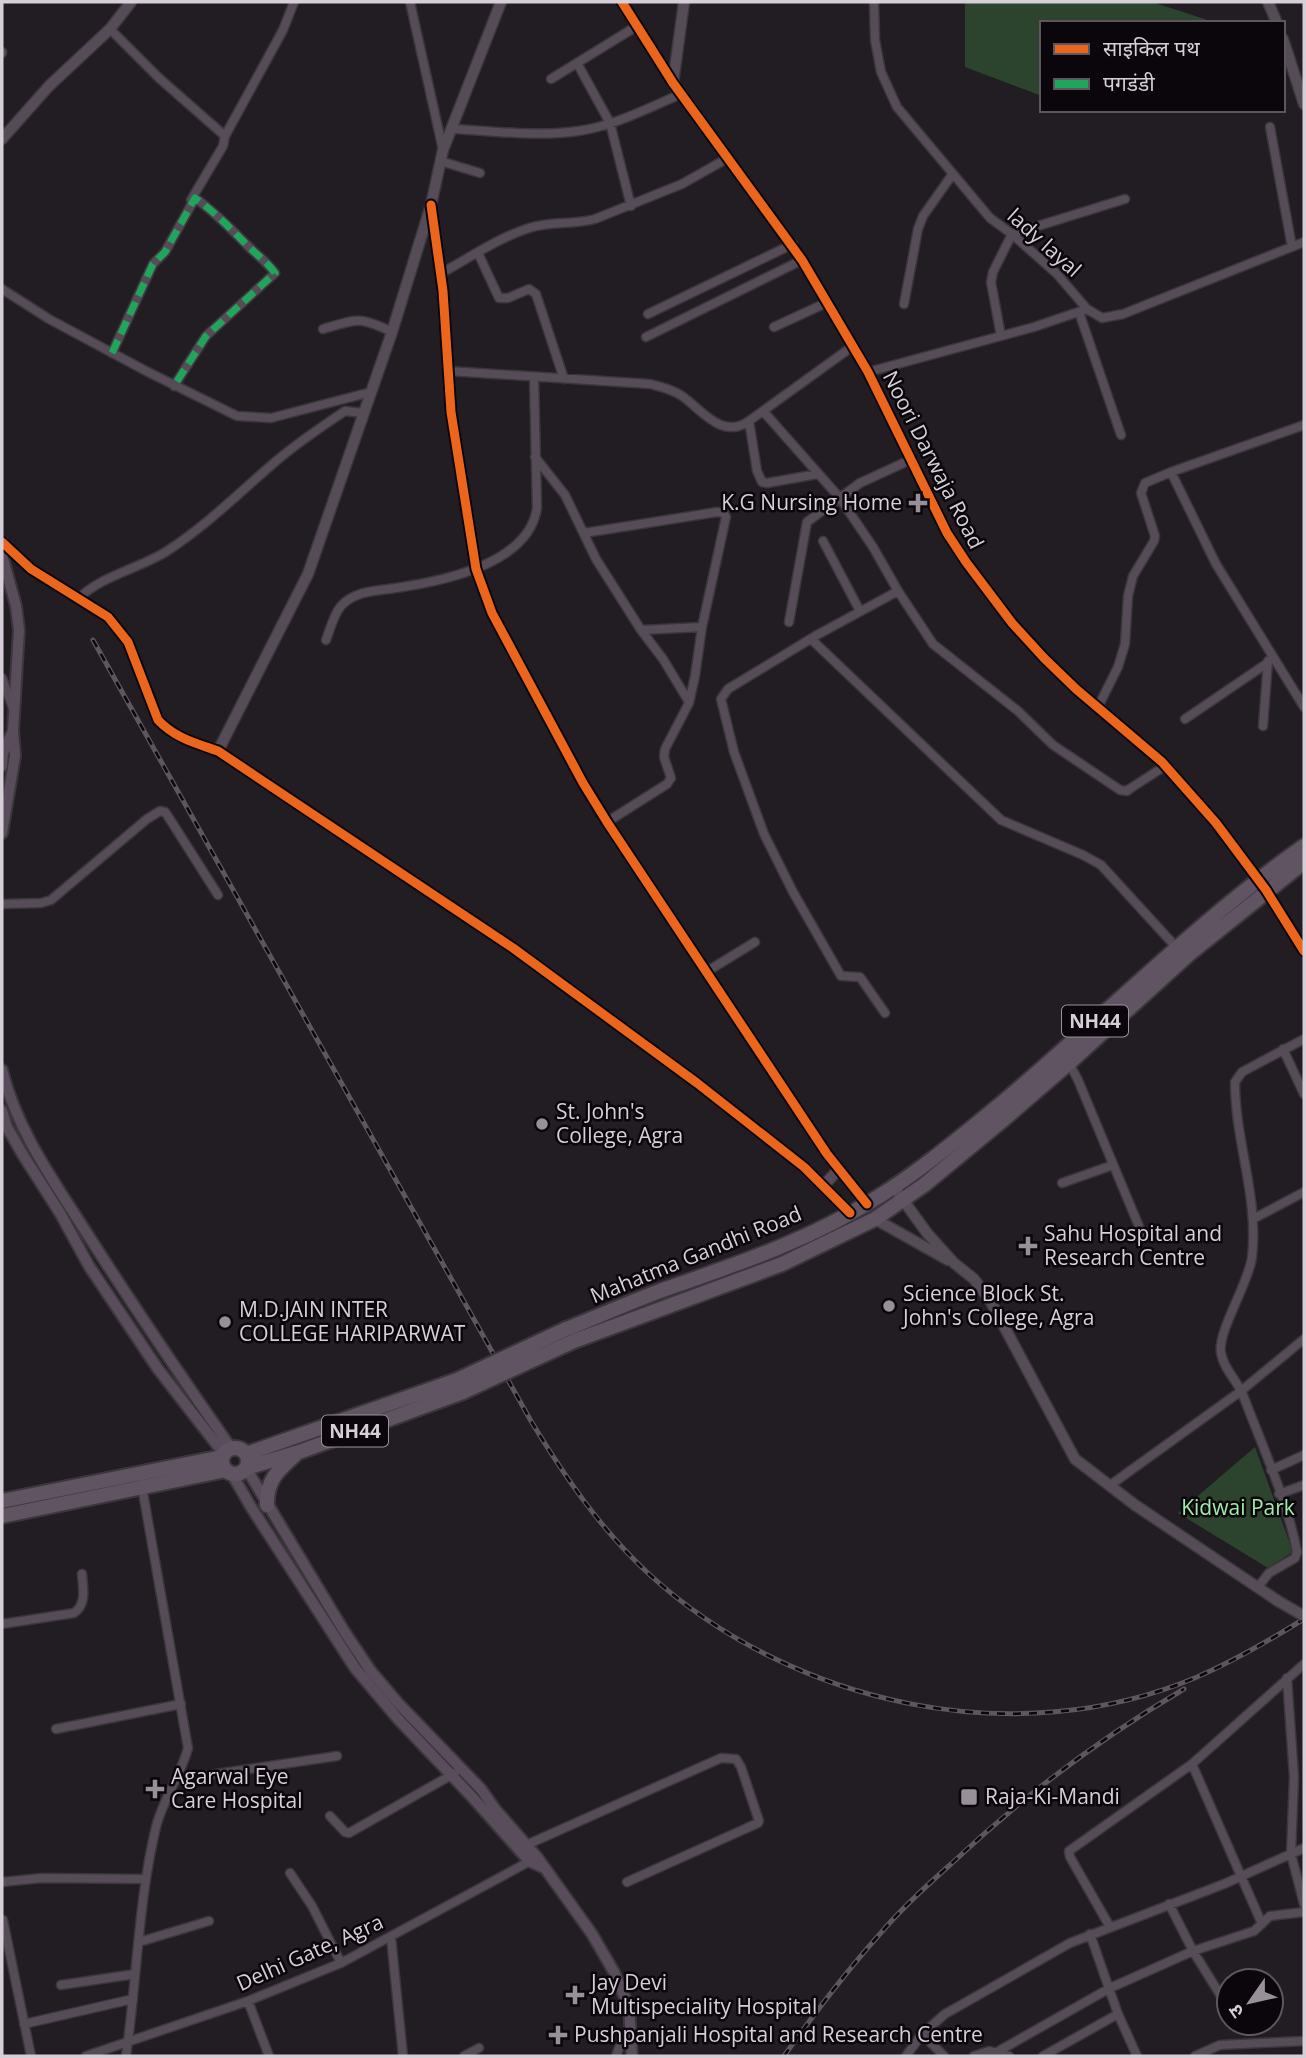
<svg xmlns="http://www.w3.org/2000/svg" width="1306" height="2058" viewBox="0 0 1306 2058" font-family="'Open Sans','Noto Sans Devanagari',sans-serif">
  <rect width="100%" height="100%" fill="#221c23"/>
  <path fill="#2c442e" d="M965,2H1152L1217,23H1042V96L965,67Z
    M1255,1447L1293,1552L1268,1568L1178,1513Z"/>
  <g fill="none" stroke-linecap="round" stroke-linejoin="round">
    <defs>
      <path id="minor" d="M410,2L443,150
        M874,2L875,40L881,72L897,107L990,218L1012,234L1057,274L1087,309L1102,318L1123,314L1304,242
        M110,29L159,78L225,136L223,146L191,200
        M2,52V53
        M577,63L610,123L631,206
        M551,79L637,26
        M1270,127L1292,247
        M453,129C494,131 537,137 578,131C614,126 648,108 681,94
        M225,136L283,30L294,2
        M440,161L480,173
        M478,253L499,298H508L529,289L536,294L564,379
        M440,274C469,258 498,238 529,228C550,221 573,225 595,219L682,184L728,158
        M2,289L49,319L146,371L237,416L271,418L371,392
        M904,304L918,229L923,216L952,175
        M1079,312L1121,435
        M648,314L793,244
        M774,327L826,303
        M323,329C357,319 359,316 392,332
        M1001,336L991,282L993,272L1012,234L1125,199
        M646,337L802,260
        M112,353L153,264L165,252L195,198C215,212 231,229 248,246C258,256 267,262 275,273L206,336L174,386
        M448,371L650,384C661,387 672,389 682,396C702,410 722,440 749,421L853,346
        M868,372L1034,327L1087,309
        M763,411L839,497L873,547L898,591L933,644L1018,711L1053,745L1120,790L1127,791L1131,788L1165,766
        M749,421L757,471L762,482L767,483L818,474
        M535,457L565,495L596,559L641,630L663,659L689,702
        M1171,472L1216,564L1304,707
        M584,533L717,512L724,513L726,517L702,627L695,676L689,703L665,749L664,757L671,778L667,784L607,822
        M823,541L860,611
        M78,599C102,575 139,569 167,551C206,526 240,492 275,462C297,443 321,427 345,411L364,413
        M789,622L807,522L860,483L910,460
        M641,630L702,627
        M811,639L1001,820L1083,855L1101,865L1176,947
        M326,640C330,629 334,614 341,606C356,589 382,591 402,587C448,580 529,562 537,508L534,378
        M2,678L13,708
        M1098,707L1118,667L1125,644L1128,596L1133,576L1154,541L1155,536L1141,493L1145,483L1171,472L1304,425
        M1185,719L1266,664
        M1263,726L1268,661
        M2,904L41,903L51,900L147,819L160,811L165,812L171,821L218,895
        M706,972L755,942
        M885,1013L860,977L841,976L793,892L764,834L734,752L721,699L728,689L817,635L898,591
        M1283,1049L1304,1094
        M1069,1063L1078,1080L1143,1236
        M1062,1183L1113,1165
        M1253,1219L1304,1192
        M1271,1470L1304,1455
        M1109,1486L1241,1391L1304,1339
        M1279,1494L1304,1485
        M1258,1587L1269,1573L1295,1558L1297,1552C1288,1502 1261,1443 1243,1395C1237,1380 1224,1370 1221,1353C1217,1332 1249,1283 1252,1257C1259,1198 1235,1141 1235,1082L1242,1072L1304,1039
        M2,1624L74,1613C87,1604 83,1588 82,1574
        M1287,1678L1294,1777L1291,1854L1304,1904
        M56,1729L181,1704
        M1192,1764L1262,1924
        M175,1780L337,1756
        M330,1816L345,1832L349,1833L455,1773
        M524,1846L721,1758L736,1759L741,1767L759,1821L758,1823L627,1882
        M290,1873L312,1906L341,1963
        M2,1882L42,1878L146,1879
        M1169,1904L1193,1951L1229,2009
        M3,1920L31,2056
        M1110,1927L1070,1857L1069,1851L1192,1764L1304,1664
        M1090,1934L1118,2014L1137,2056
        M391,1937L403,2056
        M139,1942L209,1921
        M61,1985L135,1974
        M248,2001L269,2056
        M24,2024L133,1999
        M922,2034L944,2056
        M997,2052L1110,1988L1193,1951L1254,1931L1270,1916L1304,1912
        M86,2056L248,2001L341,1963L534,1859
        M126,2056C137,1980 138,1902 156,1827C163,1799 181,1775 188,1748L142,1487
        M464,2056L479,2048
        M616,2056L619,2048L632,2031
        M906,2056L922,2034L945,2014L1070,1943L1224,1884L1304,1848
        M974,2056L989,2051L1009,2056
        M1043,2056L1118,2014
        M1195,2056L1220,2045L1304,2041"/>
      <path id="tertiary" d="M622,2L673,83L802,260L868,372L947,533L966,562L1012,623L1044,658L1076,689L1162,762L1216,823L1266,890L1304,951
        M1268,2L1277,23
        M1283,39L1304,104
        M673,83L684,2
        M2,139L49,86L110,29L131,2
        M431,205L443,291L451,412L476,569L492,613L583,783L607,822L827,1154L867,1204
        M2,542L31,569L108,617L128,642L158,720C175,738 195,743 218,751L513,948L697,1083L804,1167L850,1213
        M218,751L308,574L392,332L431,205L443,150L501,2
        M823,1186L839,1169
        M893,1186L927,1233L954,1263L974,1279L991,1302L1075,1459L1135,1505L1278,1601
        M875,1219L948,1260"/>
      <path id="secondary" d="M2,555L16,606L19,630L13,731L15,756L2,833
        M2,766L3,753L12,733
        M2,1070C17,1131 55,1183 88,1235C134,1307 182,1378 231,1448
        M2,1111L7,1127L23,1155L60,1213L89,1266L158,1369L224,1454
        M246,1468L344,1631L370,1670L398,1703L481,1789L495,1809L537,1857L592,1934L614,1972L629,2007L632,2056
        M232,1474L251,1507L355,1668L398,1719L474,1799L529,1861L542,1867"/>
      <path id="trunk" d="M566,1329C597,1317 628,1303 660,1291C737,1264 808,1241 878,1197C920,1171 959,1138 997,1107C1100,1021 1194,924 1304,846
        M574,1341L782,1264L875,1219L924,1185L1004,1119L1069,1063L1189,954L1304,862
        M222 1461a13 13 0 1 1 26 0a13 13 0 1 1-26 0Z
        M246,1454L457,1380
        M246,1468L299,1452L463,1392
        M2,1501L222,1457
        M267,1505C266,1481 278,1470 295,1455
        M2,1516L226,1470"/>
    </defs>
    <use href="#minor" stroke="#3a363b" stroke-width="11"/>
    <use href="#tertiary" stroke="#3a363b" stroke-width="13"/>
    <use href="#secondary" stroke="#3a363b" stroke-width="14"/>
    <use href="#trunk" stroke="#3a363b" stroke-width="18"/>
    <use href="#minor" stroke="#554c58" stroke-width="8"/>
    <use href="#tertiary" stroke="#554c58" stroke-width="10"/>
    <use href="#secondary" stroke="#594d5c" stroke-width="10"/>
    <use href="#trunk" stroke="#605362" stroke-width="14"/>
    <defs>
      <path id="rail" d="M93,640L531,1421C565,1477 601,1530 650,1575C793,1705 1016,1754 1197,1677C1234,1661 1270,1640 1304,1619
        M784,2056C814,2014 845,1973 879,1935C901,1909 926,1886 951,1864C1023,1796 1099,1739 1184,1689"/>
    </defs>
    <use href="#rail" stroke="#5d565e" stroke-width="5"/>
    <use href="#rail" stroke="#0b060b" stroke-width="2.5" stroke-dasharray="8" stroke-linecap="butt"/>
    <defs>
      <path id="tertiary-bridge" d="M1278,1601L1304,1616"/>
      <path id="trunk-bridge" d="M457,1380L566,1329
        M463,1392L574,1341"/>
    </defs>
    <use href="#tertiary-bridge" stroke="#3a363b" stroke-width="13" stroke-linecap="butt"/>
    <use href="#trunk-bridge" stroke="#3a363b" stroke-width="18" stroke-linecap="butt"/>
    <use href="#tertiary-bridge" stroke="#554c58" stroke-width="10"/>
    <use href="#trunk-bridge" stroke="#605362" stroke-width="14"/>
    <path stroke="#20a55d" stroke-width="7" stroke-dasharray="14 7" stroke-linecap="butt" d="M112,353L153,264L165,252L195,198C215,212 231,229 248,246C258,256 267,262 275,273L206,336L174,386"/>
    <defs>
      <path id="cycleway" d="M622,2L673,83L802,260L868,372L947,533L966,562L1012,623L1044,658L1076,689L1162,762L1216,823L1266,890L1304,951
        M431,205L443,291L451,412L476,569L492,613L583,783L607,822L827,1154L867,1204
        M2,542L31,569L108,617L128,642L158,720C175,738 195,743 218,751L513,948L697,1083L804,1167L850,1213"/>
    </defs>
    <use href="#cycleway" stroke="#0b060b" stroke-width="13"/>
    <use href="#cycleway" stroke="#eb651d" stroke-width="9"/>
  </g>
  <g fill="#989098" stroke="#0b060b" stroke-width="2.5">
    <path d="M914.5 492.5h7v7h7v7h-7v7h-7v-7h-7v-7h7z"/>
    <circle cx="542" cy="1124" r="7"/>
    <path d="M1024.5 1235.5h7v7h7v7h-7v7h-7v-7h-7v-7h7z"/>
    <circle cx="889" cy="1306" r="7"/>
    <circle cx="225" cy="1322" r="7"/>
    <path d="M151.5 1778.5h7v7h7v7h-7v7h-7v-7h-7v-7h7z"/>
    <rect x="960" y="1788" width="18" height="18" rx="3.5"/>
    <path d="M571.5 1984.5h7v7h7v7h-7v7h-7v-7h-7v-7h7z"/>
    <path d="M554.5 2024.5h7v7h7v7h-7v7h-7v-7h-7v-7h7z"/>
  </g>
  <g text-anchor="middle" stroke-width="5" stroke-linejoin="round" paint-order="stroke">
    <g fill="#0b060b" stroke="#9a939a" stroke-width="2">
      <rect x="1062" y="1005.5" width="66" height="31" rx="5"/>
      <rect x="322" y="1415.5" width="66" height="31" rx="5"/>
    </g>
    <g font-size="19" font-weight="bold" fill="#d7cfd7">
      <text x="1095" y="1028">NH44</text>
      <text x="355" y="1438">NH44</text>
    </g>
    <g font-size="21" fill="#d7cfd7" stroke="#0b060b">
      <text transform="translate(1044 243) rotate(42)" y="7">lady layal</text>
      <text transform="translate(933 460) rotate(63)" y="7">Noori Darwaja Road</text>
      <text transform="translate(696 1255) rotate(-22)" y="7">Mahatma Gandhi Road</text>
      <text transform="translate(310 1953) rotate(-24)" y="7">Delhi Gate, Agra</text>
    </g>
    <g font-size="21" fill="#d7cfd7" stroke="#0b060b" text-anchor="start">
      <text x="902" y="510" text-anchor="end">K.G Nursing Home</text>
      <text x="556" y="1119">St. John's<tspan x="556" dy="24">College, Agra</tspan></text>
      <text x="1044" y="1241">Sahu Hospital and<tspan x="1044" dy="24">Research Centre</tspan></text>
      <text x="903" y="1301">Science Block St.<tspan x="903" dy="24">John's College, Agra</tspan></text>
      <text x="239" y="1317">M.D.JAIN INTER<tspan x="239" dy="24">COLLEGE HARIPARWAT</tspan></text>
      <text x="171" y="1784">Agarwal Eye<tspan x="171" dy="24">Care Hospital</tspan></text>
      <text x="985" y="1804">Raja-Ki-Mandi</text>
      <text x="591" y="1990">Jay Devi<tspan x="591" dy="24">Multispeciality Hospital</tspan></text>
      <text x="574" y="2042">Pushpanjali Hospital and Research Centre</text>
    </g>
    <g font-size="21" fill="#a0eba8" stroke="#0b060b">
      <text x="1238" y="1515">Kidwai Park</text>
    </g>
  </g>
  <rect width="1306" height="2058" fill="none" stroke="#d7cfd7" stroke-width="7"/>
  <rect x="1040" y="21" width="245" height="91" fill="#0b060b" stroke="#5d565d" stroke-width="2"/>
  <rect x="1054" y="44" width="35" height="10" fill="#eb651d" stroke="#5d565d" stroke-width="2"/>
  <text x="1103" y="56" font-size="21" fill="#d7cfd7">साइकिल पथ</text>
  <rect x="1054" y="79" width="35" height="10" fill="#20a55d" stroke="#5d565d" stroke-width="2"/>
  <text x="1103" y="91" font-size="21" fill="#d7cfd7">पगडंडी</text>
  <g transform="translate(1250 2002) rotate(236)"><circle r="33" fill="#0b060b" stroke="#5d565d" stroke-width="2"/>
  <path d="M0-5L12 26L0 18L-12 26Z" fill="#989098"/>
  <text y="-10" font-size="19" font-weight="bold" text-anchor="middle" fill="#d7cfd7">उ</text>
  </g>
</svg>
